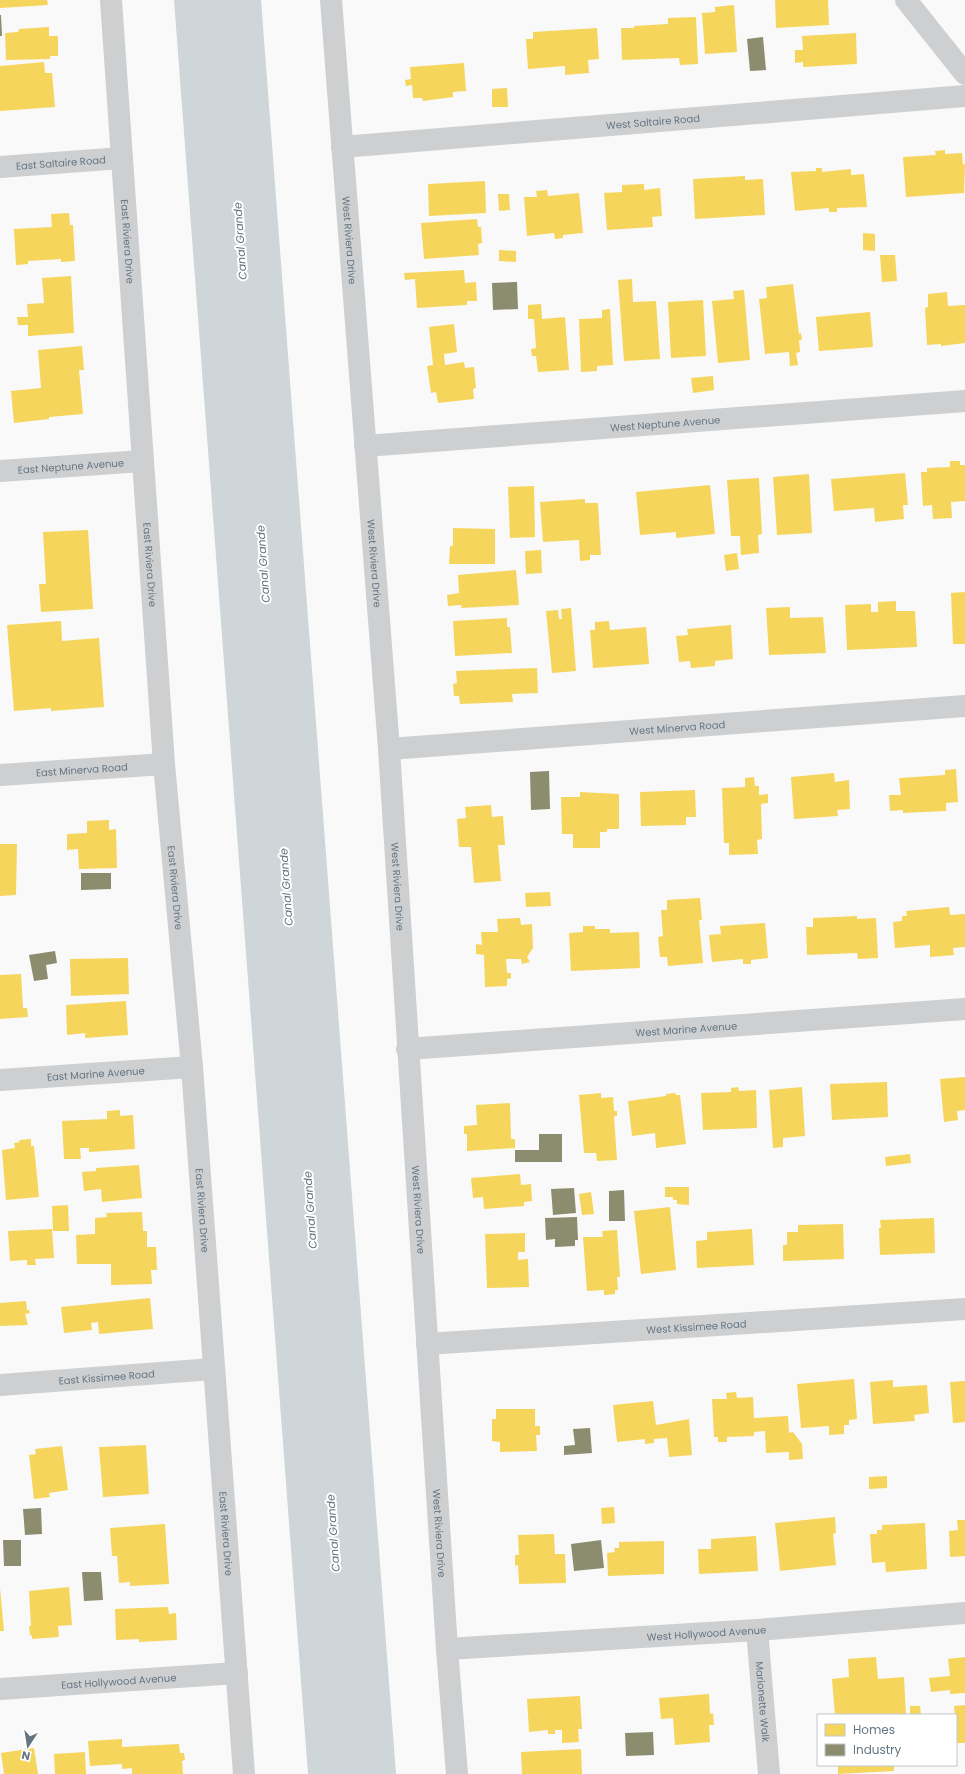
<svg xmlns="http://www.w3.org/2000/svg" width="965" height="1774" viewBox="0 0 965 1774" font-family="Poppins,sans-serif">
  <rect width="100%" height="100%" fill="#f9f9f9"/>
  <path fill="#ced6d9" d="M174,0H261L396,1774H308Z"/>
  <path fill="#f6d55c" d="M0,0H47L48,5L0,8Z
    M775,0H828L829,25L776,28Z
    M734,5L737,52L705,54L702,13L715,12V7Z
    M696,17L698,64L680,65L679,58L622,60L621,28H634V26L668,24V18Z
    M49,27V36H58V56H50V59L6,60L5,33L18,32L19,29Z
    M597,28L599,59L588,60L589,73L565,75V66L528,69L526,39H533V32Z
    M856,33L857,64L803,67V62L795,63V50H803L802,36Z
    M44,62L45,73H52L55,107L0,111V66Z
    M464,63L466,91L453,92V97L423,101L422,98H413L412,85L406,86L405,80L411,79L410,67Z
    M507,88L508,107H492V89Z
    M945,150V154L962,153L963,165L965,164L964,193L906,197L903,157L936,155L935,151Z
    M816,168H822V172L851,169V175L864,174L867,207L837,208V212H829V208L795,211L791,172L816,171Z
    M745,176V180L763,179L765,215L695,219L693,179Z
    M485,181L486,213L429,216L428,184Z
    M644,184V190L660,188L662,216L652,217L653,227L607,230L604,193L622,192V185Z
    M547,190L548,196L579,193L583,233L563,235V238L555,239L554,233L527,236L524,197H537L536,191Z
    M498,194H509L510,210L499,211Z
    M69,213L70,225H73L75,261L61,262V259L28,261V264L16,265L14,229L52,227L51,214Z
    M477,219L478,227H481L482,243L478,244L479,255L424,259L421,223Z
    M863,233L875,234V251L863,250Z
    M499,250L516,251V262L499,261Z
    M880,255H895L897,281L882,282Z
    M464,270L465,283L476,282L477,301H467V305L417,308L415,279L405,280L404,273Z
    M71,276L74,333L28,336V325H18L17,317H28L27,304L44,303L42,278Z
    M632,279L633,302L656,301L660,359L624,361L618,280Z
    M793,284L799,334L801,333L802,340H799L800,352L796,353L798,365L790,366L789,352L765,354L759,299L767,298L766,287Z
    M744,290L750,360L718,363L712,301L734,299L733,291Z
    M947,292L948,306L965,305V343L941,346V344L927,345L925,308L928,307V294Z
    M703,300L706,356L671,358L668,302Z
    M541,304L542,319L565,317L569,370L538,372L536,356H532L531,349L536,348L534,319H528V305Z
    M610,309L613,365L597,366V371L581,372L579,319L602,318V310Z
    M870,312L873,347L819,351L816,317Z
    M454,324L457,352L444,354L445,365L464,362L465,368L474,367L476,388L473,389L474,399L438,403L436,392L431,393L427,366L433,365L429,327Z
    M82,346L84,370H79L83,414L49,417V419L14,423L11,391L41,388L38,350Z
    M713,376L714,390L693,393L691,378Z
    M950,461H960V465H965V501L951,502L952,518L933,519L932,505L923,506L921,472H927V468L950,467Z
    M905,473L908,505H903L904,519L875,522L874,508L834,511L831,479Z
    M809,474L812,533L777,535L773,477Z
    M759,478L762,534L758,535L759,553L741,555L740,536H731L727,480Z
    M710,485L715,534L676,538V532L640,535L636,492Z
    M534,486L535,537L510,538L508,487Z
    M585,499V503H598L601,555H590V560L580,561L579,540L543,542L540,502Z
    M453,528L495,529V564H449L450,546H453Z
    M88,530L93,609L41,612L39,584H46L43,532Z
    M541,550L542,573L526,574L525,551Z
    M737,553L739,569L726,571L724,555Z
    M516,570L519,605L461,608L462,605L448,606L447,595L459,593L458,575Z
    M965,592V644H953L951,593Z
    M896,601V611H915L917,647L847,650L845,605L871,604V612H878V602Z
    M790,607V618L823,617L826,653L769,655L766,608Z
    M571,608L576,671L552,673L546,611L558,610L559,619H562L561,609Z
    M507,618V627H510L512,653L455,656L453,621Z
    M61,621L62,641L99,638L104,707L51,711V708L14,711L7,625Z
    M609,621L610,630L646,627L649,664L593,668L590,630H595V622Z
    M731,625L733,659L715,661V666L691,668L690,661L679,662L676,636L688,635L687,629Z
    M537,668L538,693L512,694L513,702L460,704L459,696H454L453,684L457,683L456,671Z
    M956,769L958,802L946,803V811L903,813V810L890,811L889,795H901L899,778L945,775V770Z
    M834,773L835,782L849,780L850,809L837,810L838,816L794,819L791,777Z
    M754,777L755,786H759V795L768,794V803L761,804L762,839L757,840L758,854L729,855V843H724L722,788L745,787V778Z
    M695,790L696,817H686V825L641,826L640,792Z
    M580,792L619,794V829H607V832H600V848H573V834H562L561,797H580Z
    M491,805L492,817L503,816L505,845H498L501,881L474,883L471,847H459L457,819L466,818L465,807Z
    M109,820V830L116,829L117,868L79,869L78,849L67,850V834L87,833V821Z
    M0,844H17L16,895L0,896Z
    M550,892L551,906L526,907L525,893Z
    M700,898L702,920H699L703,963L668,966L667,957H660L658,937L663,936L661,910H667V900Z
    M949,907L950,915L965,914V947L953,948L954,955L930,957V945L895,948L893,922L902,921V916H907L906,911Z
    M857,916V919L876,918L878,958L858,959L857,953L807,955L806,927H813V918Z
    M520,918L521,925L532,924L533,948L527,957L530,962L522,964L521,959H506L507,973H511V978L507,979V986L485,987L484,955L476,954V944L482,945L481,932H498L497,919Z
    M765,923L768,958L751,960V964H743V959L712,962L709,935L721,934L720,926Z
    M583,926H595V929H610V933L639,932L640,968L571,971L569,933L583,932Z
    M128,958L129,994L71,996L70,959Z
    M21,974L23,1008H27L28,1017L0,1019V975Z
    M126,1001L128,1035L85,1038V1033L67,1035L66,1005Z
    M965,1077V1110L957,1111L958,1120L944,1122L940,1079Z
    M887,1082L888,1117L832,1120L830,1084Z
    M738,1087L739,1091L756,1090L757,1128L703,1130L701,1093L731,1092V1088Z
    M802,1087L805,1136L783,1138V1147L773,1148L769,1090Z
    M601,1093V1098L613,1097L614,1111H617V1116H614L617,1160L597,1161L596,1153H584L579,1095Z
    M675,1093L676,1095H680L686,1144L656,1148L655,1133L632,1136L628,1101L666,1096V1094Z
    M510,1103L511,1139H515V1148L467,1151V1134H464V1126L477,1125L476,1105Z
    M120,1110V1116L133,1115L135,1149L89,1152V1148H80L81,1159H64L62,1121L107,1119V1111Z
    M31,1139V1146H34L39,1197L6,1200L2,1150L15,1148L14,1143L20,1142L19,1140Z
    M910,1154L911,1163L886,1166L885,1157Z
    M139,1165L142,1198L102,1202L101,1189L84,1191L82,1172L96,1171V1168Z
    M520,1174L521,1185L531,1184L532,1201L524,1202V1206L484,1209L483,1197L473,1198L471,1178Z
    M665,1187H689V1205L677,1204V1200H673V1197H665Z
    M591,1192L594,1214L582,1215L579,1194Z
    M68,1205L69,1231H53L52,1206Z
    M670,1207L676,1270L641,1274L634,1211Z
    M142,1212L143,1231H147V1247H156L157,1270H151L152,1284L111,1285V1264H77L76,1235L95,1234V1218L107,1217L106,1213Z
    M934,1218L935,1253L880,1255L879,1228H881L880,1220Z
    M843,1224L844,1259L783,1261V1245H787V1232H798V1225Z
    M52,1229L54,1258L35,1259L36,1265H27V1260L10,1261L8,1231Z
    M752,1229L754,1265L697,1268L696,1241L707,1240V1232Z
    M617,1230L620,1277H617L618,1290H615V1294L604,1295V1290L587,1291L583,1237H603L602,1231Z
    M525,1233V1252H518V1260L528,1259L529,1287L487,1288L485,1234Z
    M150,1298L153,1329L99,1334L98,1322L91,1323L92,1330L64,1333L61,1307Z
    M26,1301L27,1310H29L30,1313L25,1314L28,1325L0,1326V1303Z
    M854,1379L857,1419L849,1420V1425H844V1434L829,1435V1426L801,1428L797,1384Z
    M893,1380V1387L927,1385L929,1413L914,1415L915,1421L873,1424L870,1382Z
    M965,1381V1422L953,1423L950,1382Z
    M736,1392L737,1398L753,1397L754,1418L788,1416L789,1433L793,1432L802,1444L803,1459L789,1460V1452L766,1453L765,1431L754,1432V1436L727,1437V1442H718V1437H714L712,1399H727L726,1393Z
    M653,1401L656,1425L689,1419L692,1455L669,1457L667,1438L654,1439V1443L645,1444V1439L617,1442L613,1405Z
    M496,1409H535V1426H540V1435H536L537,1451L500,1452V1442L492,1441V1419H496Z
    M146,1445L149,1494L103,1497L99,1447Z
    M62,1446L68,1490L49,1493L50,1497L34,1499L29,1455L36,1454L35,1449Z
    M887,1476V1488L869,1489V1477Z
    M614,1507L615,1523L602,1524L601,1508Z
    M835,1517L836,1533L833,1534L836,1565L780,1571L775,1523Z
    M957,1520H965V1556L950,1557L949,1531L958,1530Z
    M925,1523L927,1569L886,1572L885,1562L872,1563L870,1534H877V1530H882V1525Z
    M165,1524L169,1584L130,1586V1582L119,1583L117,1556H112L110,1528Z
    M554,1534L555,1554H565L566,1583L519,1584L518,1565L515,1566V1555H519L518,1535Z
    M756,1536L758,1571L699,1574L698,1549H711V1539Z
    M664,1541V1574L608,1576L607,1553L615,1552L614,1548H619V1542Z
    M69,1587L72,1625L58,1626L59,1637L32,1639V1635L30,1636L29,1626H31L29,1591Z
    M0,1588L4,1631H0Z
    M168,1607L169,1614L176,1613L177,1640L139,1642V1639L116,1640L115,1609Z
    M876,1657L878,1679L904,1677L906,1715H835L832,1679L849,1677L848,1659Z
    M965,1657V1693L950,1694V1690L931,1692L929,1678L950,1676L948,1659Z
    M709,1694L710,1714L713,1713L714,1725H709L710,1742L675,1745L673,1718L661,1719L659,1698Z
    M580,1696L582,1729H578L579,1742L562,1743V1730H555V1734H548V1730L529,1732L527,1699Z
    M965,1705V1743H957L954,1706Z
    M910,1706H920L921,1715H910Z
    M122,1739V1747L179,1744L180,1753H184L185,1760L182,1761L183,1774H132V1768L122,1769V1764L90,1766L88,1741Z
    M34,1748L38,1774H4L1,1753Z
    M581,1749L582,1774H522L521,1752Z
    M85,1752L86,1774H55L54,1754Z
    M838,1765H894V1771L838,1774Z"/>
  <path fill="#8c8c6e" d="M0,15H1L2,36H0Z
    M763,37L766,70L750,71L747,39Z
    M517,282L518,309L493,310L492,283Z
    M549,771L550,809L531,810L530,772Z
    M81,873H111V889L81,890Z
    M55,951L57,963L46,965L48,979L34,981L29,955Z
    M539,1134H562V1162H515V1150H539Z
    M574,1188L576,1213L553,1215L551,1189Z
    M624,1190L625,1221H609V1191Z
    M577,1217L578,1240H575V1246L555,1247V1239L546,1240L545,1218Z
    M590,1428L592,1453L564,1455V1446L575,1445L573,1429Z
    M41,1508L42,1534L25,1535L23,1509Z
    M3,1540H21V1566H4Z
    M601,1540L604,1568L574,1571L571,1544Z
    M82,1572H101L103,1600L84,1601Z
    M653,1732L654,1755L626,1756L625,1733Z"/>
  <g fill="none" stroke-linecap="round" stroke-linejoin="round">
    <g stroke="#cecfd0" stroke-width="22">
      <path id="s1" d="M111,0L164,764L192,1067L244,1774"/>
      <path id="s2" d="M331,0L389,749L447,1649L457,1774"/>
      <path d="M906,0L965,74"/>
      <path id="s3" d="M342,147L965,96"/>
      <path id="s4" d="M0,167L122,158"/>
      <path id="s5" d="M365,446L965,401"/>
      <path id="s6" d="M0,471L142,461"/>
      <path id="s7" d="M389,749L965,706"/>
      <path id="s8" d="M0,775L164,764"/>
      <path id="s9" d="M407,1049L965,1009"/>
      <path id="s10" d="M0,1080L192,1067"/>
      <path id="s11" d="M427,1344L965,1309"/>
      <path id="s12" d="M0,1385L213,1369"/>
      <path id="s13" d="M757,1630L769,1774"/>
      <path id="s14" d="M447,1649L757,1630L965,1613"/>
      <path id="s15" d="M0,1689L237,1673"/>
    </g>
  </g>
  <g text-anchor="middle" stroke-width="4" stroke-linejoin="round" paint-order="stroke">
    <g font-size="10" fill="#657683" stroke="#fff">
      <text dy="4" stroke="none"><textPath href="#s3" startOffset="312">West Saltaire Road</textPath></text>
      <text dy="4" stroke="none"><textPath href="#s4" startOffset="61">East Saltaire Road</textPath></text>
      <text dy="4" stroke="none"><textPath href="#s1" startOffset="242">East Riviera Drive</textPath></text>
      <text dy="4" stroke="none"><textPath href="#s2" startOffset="241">West Riviera Drive</textPath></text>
      <text dy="4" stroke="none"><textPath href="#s5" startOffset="301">West Neptune Avenue</textPath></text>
      <text dy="4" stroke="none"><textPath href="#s6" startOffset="71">East Neptune Avenue</textPath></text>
      <text dy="4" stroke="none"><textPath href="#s1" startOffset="566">East Riviera Drive</textPath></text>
      <text dy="4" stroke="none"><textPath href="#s2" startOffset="565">West Riviera Drive</textPath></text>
      <text dy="4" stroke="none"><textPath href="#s7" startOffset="289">West Minerva Road</textPath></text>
      <text dy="4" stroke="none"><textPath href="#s8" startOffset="82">East Minerva Road</textPath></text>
      <text dy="4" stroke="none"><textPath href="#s1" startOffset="890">East Riviera Drive</textPath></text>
      <text dy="4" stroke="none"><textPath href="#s2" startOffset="889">West Riviera Drive</textPath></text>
      <text dy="4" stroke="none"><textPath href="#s9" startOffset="280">West Marine Avenue</textPath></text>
      <text dy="4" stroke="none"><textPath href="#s10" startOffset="96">East Marine Avenue</textPath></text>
      <text dy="4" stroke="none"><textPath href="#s1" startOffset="1214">East Riviera Drive</textPath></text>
      <text dy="4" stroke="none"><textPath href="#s2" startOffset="1213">West Riviera Drive</textPath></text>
      <text dy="4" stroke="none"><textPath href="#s11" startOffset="270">West Kissimee Road</textPath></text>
      <text dy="4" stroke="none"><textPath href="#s12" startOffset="107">East Kissimee Road</textPath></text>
      <text dy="4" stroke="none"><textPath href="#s1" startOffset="1538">East Riviera Drive</textPath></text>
      <text dy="4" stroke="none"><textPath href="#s2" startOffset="1537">West Riviera Drive</textPath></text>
      <text dy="4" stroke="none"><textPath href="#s14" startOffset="260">West Hollywood Avenue</textPath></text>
      <text dy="4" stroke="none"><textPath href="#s15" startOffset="119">East Hollywood Avenue</textPath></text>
      <text dy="4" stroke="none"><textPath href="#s13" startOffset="72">Marionette Walk</textPath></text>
    </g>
    <g font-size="11" font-style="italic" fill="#60757c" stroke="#fff">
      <text transform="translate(240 241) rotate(-94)" y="4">Canal Grande</text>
      <text transform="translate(263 564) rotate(-94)" y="4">Canal Grande</text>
      <text transform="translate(286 887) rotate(-94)" y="4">Canal Grande</text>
      <text transform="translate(310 1210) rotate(-94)" y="4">Canal Grande</text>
      <text transform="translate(333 1533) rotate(-94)" y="4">Canal Grande</text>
    </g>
  </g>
  <rect x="817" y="1714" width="140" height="52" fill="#ffffff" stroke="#c1c8cd"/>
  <rect x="825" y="1724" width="20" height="12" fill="#f6d55c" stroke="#c1c8cd"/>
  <text x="853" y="1734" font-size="12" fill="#657683">Homes</text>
  <rect x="825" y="1744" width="20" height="12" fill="#8c8c6e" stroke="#c1c8cd"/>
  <text x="853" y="1754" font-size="12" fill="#657683">Industry</text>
  <g transform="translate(28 1746) rotate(192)" stroke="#ffffff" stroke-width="3" paint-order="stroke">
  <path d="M0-3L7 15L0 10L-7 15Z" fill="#657683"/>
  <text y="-6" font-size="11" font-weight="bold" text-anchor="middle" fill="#657683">N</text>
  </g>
</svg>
